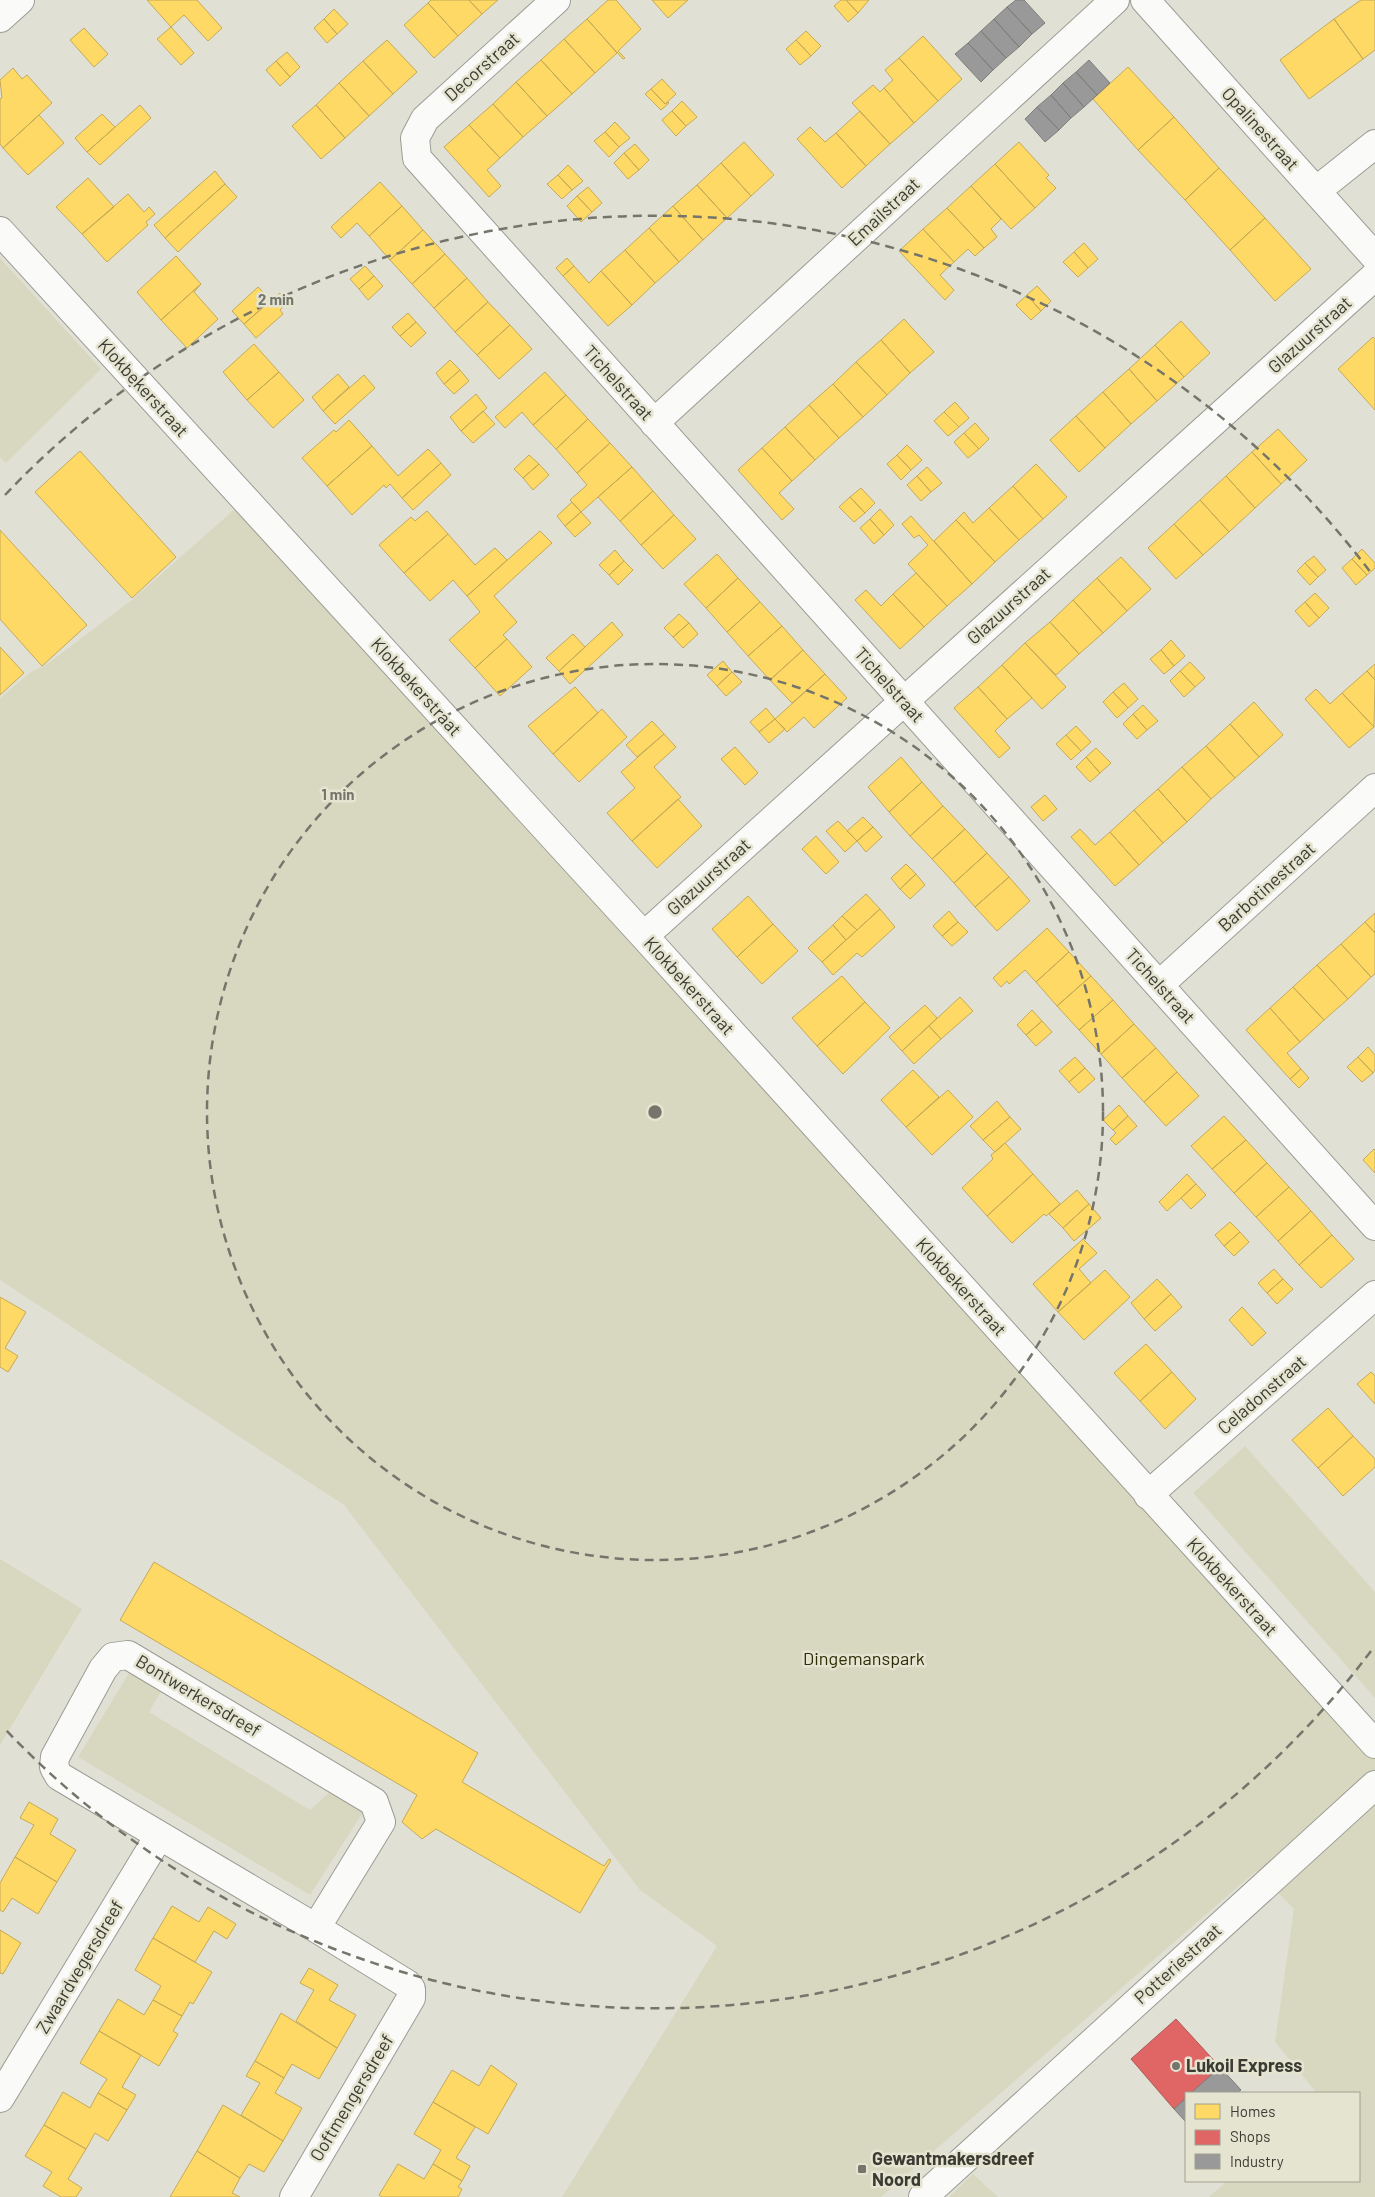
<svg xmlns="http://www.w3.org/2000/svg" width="1375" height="2197" viewBox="0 0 1375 2197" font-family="Barlow,sans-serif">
  <rect width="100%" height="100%" fill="#e0e0d5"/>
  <path fill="#d8d8c1" d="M0,258L101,369L6,463L0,457Z
    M245,500L1375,1750V2197H1209L1227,2181H1359V2093H1315L1316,2092L1275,2042L1294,1909L1256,1871L881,2197H562L717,1946L640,1890L344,1505L0,1280V698L31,672L50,662L133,599Z
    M1245,1446L1375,1592V1698L1193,1493Z
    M0,1559L82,1609L0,1745Z
    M132,1668L165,1685L149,1712L310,1810L333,1789L365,1809L310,1895L78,1757Z
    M973,2174L998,2197H949Z"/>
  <path fill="#ffd966" stroke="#c4aa57" d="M147,0H197L222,28L208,41L184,15L171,27Z
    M431,0H469L482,14L458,36L428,3Z
    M469,0H498L482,14Z
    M608,0H616L641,29L618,51L625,58L623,59L587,19Z
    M652,0H688L668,18Z
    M841,0H846L858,13L848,22L834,6Z
    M846,0H869L858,13Z
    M1361,0H1375V50L1363,59L1334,19Z
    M428,3L458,36L434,58L404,25Z
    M334,9L348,24L337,34L324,19Z
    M324,19L337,34L327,43L314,28Z
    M587,19L617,53L595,73L564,39Z
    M1334,19L1363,59L1309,99L1280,60Z
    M171,27L194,53L181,65L157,39Z
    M84,28L108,54L94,67L70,40Z
    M806,31L821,46L811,56L796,40Z
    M923,36L962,79L938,101L899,58Z
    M564,39L595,73L572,94L541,60Z
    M387,40L417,72L393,94L363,61Z
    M796,40L811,56L800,65L786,49Z
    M287,52L300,67L290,77L276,61Z
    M899,58L938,101L914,123L884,88L893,80L885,70Z
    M541,60L572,94L547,116L516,82Z
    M276,61L290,77L280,86L266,70Z
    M363,61L393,94L369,116L339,83Z
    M1128,67L1174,117L1138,150L1093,99Z
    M13,68L22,79L27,75L52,103L3,148L0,144V99L2,98L0,80Z
    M662,79L676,94L665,104L651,89Z
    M516,82L547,116L523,137L493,104Z
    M339,83L369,116L345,138L316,105Z
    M873,85L880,92L884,88L914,123L890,144L852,103Z
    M651,89L665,104L668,102L669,103L661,110L645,94Z
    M682,101L697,117L686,126L672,111Z
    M493,104L523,137L500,158L469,125Z
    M140,105L151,118L100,165L87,152Z
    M316,105L345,138L321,159L292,126Z
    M672,111L686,126L676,136L662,120Z
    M860,111L890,144L866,166L836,133Z
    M102,114L115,127L87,152L75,138Z
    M39,115L64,143L28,175L3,148Z
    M1174,117L1219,168L1185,200L1138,150Z
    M615,122L630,138L619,147L605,132Z
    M469,125L500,158L487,170L501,186L489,197L444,147Z
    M810,127L825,142L836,133L866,166L842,188L797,139Z
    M605,132L619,147L609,157L594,141Z
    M744,142L774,175L751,196L721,163Z
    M1019,142L1049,175L1046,178L1056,188L1035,208L995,164Z
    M635,144L649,160L639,170L624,153Z
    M624,153L639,170L628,179L614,163Z
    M721,163L751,196L727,218L697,185Z
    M995,164L1035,208L1011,229L971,186Z
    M568,165L583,181L572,190L558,175Z
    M1219,168L1265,218L1230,250L1185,200Z
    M215,171L225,184L165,238L154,225Z
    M558,175L572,190L562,199L547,184Z
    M88,178L114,207L82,234L56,207Z
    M380,182L402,206L369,236L357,223L341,238L331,227Z
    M225,184L237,197L178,252L165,238Z
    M697,185L727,218L703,240L673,206Z
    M971,186L1001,219L991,229L997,237L984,248L947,208Z
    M588,187L602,203L592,212L577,196Z
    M128,194L144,212L149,207L155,214L146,222L148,225L107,262L82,234Z
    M577,196L592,212L581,222L567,206Z
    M402,206L423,230L390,260L369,236Z
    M673,206L703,240L679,262L649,228Z
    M947,208L984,248L975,256L968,249L954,262L923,229Z
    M1265,218L1311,269L1275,301L1230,250Z
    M649,228L679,262L655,283L625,250Z
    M923,229L954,262L940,275L954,290L945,300L899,251Z
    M423,230L445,254L412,284L390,260Z
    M1084,243L1098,259L1088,268L1074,252Z
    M625,250L655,283L632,305L601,271Z
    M1074,252L1088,268L1078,277L1063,262Z
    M445,254L467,278L434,308L412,284Z
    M176,256L201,284L161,320L137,292Z
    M567,258L574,266L563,276L556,268Z
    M365,266L374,276L359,289L350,279Z
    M574,266L589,283L601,271L632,305L608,326L563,276Z
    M374,276L383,286L368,300L359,289Z
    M467,278L488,302L455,332L434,308Z
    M201,284L194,292L218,319L187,348L161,320Z
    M1037,286L1051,301L1041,311L1027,295Z
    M258,287L271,300L244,324L232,311Z
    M280,293L288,302L280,310L283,314L256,338L244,324Z
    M1027,295L1041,311L1031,320L1016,305Z
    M488,302L510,325L477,355L455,332Z
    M408,313L416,322L400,336L392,327Z
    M904,319L934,352L910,373L881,340Z
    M1181,321L1210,353L1184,377L1155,345Z
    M416,322L426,333L411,347L400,336Z
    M510,325L532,349L499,379L477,355Z
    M1373,337L1375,339V410L1338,369Z
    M881,340L910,373L887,395L856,362Z
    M254,344L279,372L247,400L223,372Z
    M1155,345L1184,377L1157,401L1129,369Z
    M450,360L460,370L444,384L436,373Z
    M856,362L887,395L863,417L833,384Z
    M1129,369L1157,401L1131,424L1103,392Z
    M460,370L469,381L454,394L444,384Z
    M279,372L304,400L273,428L247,400Z
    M545,372L566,395L533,425L522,412L505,428L495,417Z
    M338,374L349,387L323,411L312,397Z
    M364,375L375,388L335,424L323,411Z
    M833,384L863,417L839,438L809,405Z
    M1103,392L1131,424L1105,448L1076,416Z
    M476,394L487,408L461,431L450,417Z
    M566,395L588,419L556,449L533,425Z
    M955,402L969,418L959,427L944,412Z
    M809,405L839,438L815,460L785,427Z
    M483,411L495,424L473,443L461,431Z
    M944,412L959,427L948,436L934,421Z
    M1076,416L1105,448L1079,472L1050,440Z
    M588,419L610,443L577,473L556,449Z
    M349,420L372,446L327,486L302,458L334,430L336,432Z
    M975,423L989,439L979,449L964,433Z
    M785,427L815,460L792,481L762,448Z
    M1278,429L1307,460L1281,484L1252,452Z
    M964,433L979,449L968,458L954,442Z
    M610,443L632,467L581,512L570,500L587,485L577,473Z
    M907,445L922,460L911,470L897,455Z
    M372,446L398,476L428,449L441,463L402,498L390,484L386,488L384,485L352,515L327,486Z
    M762,448L792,481L779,493L794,509L782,520L738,470Z
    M80,451L176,557L132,598L35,492Z
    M1252,452L1281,484L1255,508L1226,476Z
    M529,455L539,464L523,478L514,469Z
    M897,455L911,470L901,480L887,464Z
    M441,463L451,475L413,510L402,498Z
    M539,464L549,475L533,490L523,478Z
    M1036,464L1067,497L1043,519L1013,486Z
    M632,467L653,491L620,521L598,497Z
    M927,467L942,483L931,492L917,476Z
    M917,476L931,492L921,501L907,485Z
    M1226,476L1255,508L1229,532L1200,500Z
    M1013,486L1043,519L1019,540L989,508Z
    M861,488L875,503L865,513L850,497Z
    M653,491L674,515L641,545L620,521Z
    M850,497L865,513L854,522L839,507Z
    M1200,500L1229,532L1203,555L1174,524Z
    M572,502L581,512L565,526L557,516Z
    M989,508L1019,540L995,562L956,520L964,512L973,523Z
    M880,509L894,525L884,535L870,519Z
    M427,511L448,534L404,573L379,545L411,517L415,521Z
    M581,512L591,523L575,537L565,526Z
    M674,515L696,539L663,569L641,545Z
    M911,516L972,584L947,606L908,564L928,545L919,535L914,538L902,524Z
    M870,519L884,535L874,544L860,528Z
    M956,520L995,562L972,584L934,541Z
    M1174,524L1203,555L1176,579L1148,548Z
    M0,530L87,625L42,666L0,619Z
    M540,531L552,543L494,596L517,622L503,635L507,639L475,668L449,640L480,612L467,596Z
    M448,534L475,565L495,548L507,560L467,596L453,580L430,601L404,573Z
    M1362,549L1375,563V568L1367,575L1352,559Z
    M615,550L624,561L609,575L599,565Z
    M717,554L738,578L706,608L684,584Z
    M1314,556L1326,570L1318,577L1305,563Z
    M1121,557L1151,589L1127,611L1097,578Z
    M1352,559L1367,575L1356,585L1342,568Z
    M624,561L633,570L618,585L609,575Z
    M1305,563L1318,577L1310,585L1297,571Z
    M916,573L947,606L924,627L893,594Z
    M738,578L760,602L727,632L706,608Z
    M1097,578L1127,611L1103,633L1073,600Z
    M866,590L881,606L893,594L924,627L900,649L855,600Z
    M1315,593L1329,608L1319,618L1305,602Z
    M1073,600L1103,633L1079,654L1050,622Z
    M760,602L782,626L748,656L727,632Z
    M1305,602L1319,618L1309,627L1295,611Z
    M679,614L689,623L673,637L664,628Z
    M612,622L623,635L570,684L559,671Z
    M1050,622L1079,654L1056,675L1025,643Z
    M689,623L698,634L683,648L673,637Z
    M782,626L803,650L770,680L748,656Z
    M573,634L585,647L559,671L546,658Z
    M507,639L532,667L500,696L475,668Z
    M1171,640L1185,656L1174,666L1161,650Z
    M1025,643L1066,687L1042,709L1002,665Z
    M0,647L24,673L0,695Z
    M803,650L825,674L792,703L770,680Z
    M1161,650L1174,666L1164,674L1150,659Z
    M723,661L732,672L717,686L707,675Z
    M1190,662L1205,678L1195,687L1180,671Z
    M1375,664V680L1367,671Z
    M1002,665L1032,698L1007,719L978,687Z
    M1180,671L1195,687L1184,697L1170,681Z
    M1367,671L1375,680L1374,727L1342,693Z
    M732,672L742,682L726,696L717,686Z
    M825,674L847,698L814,728L804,717L787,732L775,719Z
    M1124,683L1138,699L1128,708L1113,692Z
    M575,687L598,713L553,754L528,726Z
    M978,687L1007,719L995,731L1010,748L999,758L954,708Z
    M1316,689L1330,704L1342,693L1374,727L1349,748L1305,699Z
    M1113,692L1128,708L1117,718L1103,702Z
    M1254,702L1283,735L1259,757L1230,724Z
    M1143,705L1158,721L1147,730L1133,714Z
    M766,708L775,719L759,732L750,722Z
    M602,709L627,737L579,782L553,754Z
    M1133,714L1147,730L1137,739L1123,724Z
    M775,719L785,729L769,743L759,732Z
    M652,721L664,734L637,757L626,745Z
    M1230,724L1259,757L1235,778L1206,746Z
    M1076,726L1091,742L1081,751L1066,735Z
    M664,734L676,747L654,767L681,797L632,841L607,813L635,788L621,772Z
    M1066,735L1081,751L1071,760L1056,744Z
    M1206,746L1235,778L1211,799L1182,767Z
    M735,747L758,773L745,785L721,759Z
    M1096,748L1111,763L1100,773L1086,757Z
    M901,757L922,782L889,812L868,787Z
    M1086,757L1100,773L1090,782L1076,767Z
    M1182,767L1211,799L1187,822L1158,789Z
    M922,782L943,806L910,836L889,812Z
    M1158,789L1187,822L1163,843L1134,810Z
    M1045,795L1057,809L1043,821L1031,807Z
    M678,799L702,826L657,868L632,841Z
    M943,806L965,829L932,859L910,836Z
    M1134,810L1163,843L1139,865L1110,832Z
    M863,817L873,827L857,841L847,831Z
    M838,821L857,841L845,852L826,831Z
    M873,827L882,837L866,852L857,841Z
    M965,829L987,853L954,883L932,859Z
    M1080,829L1095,845L1110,832L1139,865L1115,886L1071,837Z
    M816,836L839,862L826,874L802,849Z
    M987,853L1009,877L975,907L954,883Z
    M906,864L916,874L900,889L891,878Z
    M916,874L925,885L910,899L900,889Z
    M1009,877L1030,901L997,931L975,907Z
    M866,894L880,909L857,930L842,916Z
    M748,896L773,924L737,957L712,929Z
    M880,909L895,927L862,957L857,953L833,975L822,962Z
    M949,911L958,922L942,936L933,926Z
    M1375,913V933L1365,922Z
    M842,916L857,930L846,940L833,925Z
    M958,922L968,932L952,946L942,936Z
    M1365,922L1375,933V974L1371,977L1341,944Z
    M773,924L798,951L762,984L737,957Z
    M833,925L846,940L822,962L808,948Z
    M1047,928L1069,952L1036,982L1025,970L1009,984L1007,981L1001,987L993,978Z
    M1341,944L1371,977L1348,999L1317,965Z
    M1069,952L1091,976L1057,1006L1036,982Z
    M1317,965L1348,999L1324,1020L1293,987Z
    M842,976L865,1002L817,1046L792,1018Z
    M1091,976L1113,1000L1079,1030L1057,1006Z
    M1293,987L1324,1020L1300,1042L1270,1008Z
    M960,997L973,1011L941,1039L929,1026Z
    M1113,1000L1134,1024L1101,1054L1079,1030Z
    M865,1002L890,1028L843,1074L817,1046Z
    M925,1005L937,1018L902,1051L889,1037Z
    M1270,1008L1300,1042L1287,1053L1301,1069L1290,1079L1246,1030Z
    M1032,1010L1042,1021L1026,1035L1017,1025Z
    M1042,1021L1052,1032L1036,1046L1026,1035Z
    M1134,1024L1156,1048L1122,1078L1101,1054Z
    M929,1026L941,1039L914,1064L902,1051Z
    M1368,1047L1375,1055V1070L1373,1073L1358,1057Z
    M1156,1048L1177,1072L1144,1102L1122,1078Z
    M1075,1057L1085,1068L1069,1082L1059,1071Z
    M1358,1057L1373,1073L1362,1082L1347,1067Z
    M1085,1068L1095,1079L1079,1093L1069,1082Z
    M1301,1069L1309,1078L1299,1088L1290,1079Z
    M913,1070L939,1097L906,1127L881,1100Z
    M1177,1072L1199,1096L1166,1126L1144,1102Z
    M948,1090L973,1117L932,1155L906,1127Z
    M997,1101L1010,1117L983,1140L970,1126Z
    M1119,1105L1128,1116L1113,1130L1103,1120Z
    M1128,1116L1137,1126L1116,1145L1110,1139L1116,1133L1113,1130Z
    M1224,1116L1246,1140L1212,1169L1191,1146Z
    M1010,1117L1021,1129L995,1152L983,1140Z
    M1246,1140L1267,1163L1234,1193L1212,1169Z
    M1005,1143L1033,1174L987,1216L962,1188L993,1159L991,1155Z
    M1374,1149L1375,1150V1173L1363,1160Z
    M1267,1163L1289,1187L1256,1217L1234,1193Z
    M1033,1174L1060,1204L1046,1216L1044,1214L1012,1243L987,1216Z
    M1187,1174L1196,1184L1167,1211L1159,1202Z
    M1196,1184L1206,1195L1191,1209L1181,1198Z
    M1289,1187L1311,1211L1278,1241L1256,1217Z
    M1077,1190L1089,1204L1063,1228L1049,1214Z
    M1089,1204L1101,1218L1074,1241L1063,1228Z
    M1311,1211L1332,1235L1299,1265L1278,1241Z
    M1230,1222L1240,1232L1224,1246L1215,1235Z
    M1240,1232L1249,1242L1234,1256L1224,1246Z
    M1332,1235L1354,1259L1321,1288L1299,1265Z
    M1083,1239L1097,1253L1079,1269L1091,1283L1058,1312L1033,1284Z
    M1274,1269L1283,1279L1267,1293L1258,1283Z
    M1105,1270L1130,1297L1084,1340L1058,1312Z
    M1157,1279L1171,1294L1144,1319L1131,1303Z
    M1283,1279L1293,1289L1277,1304L1267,1293Z
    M1171,1294L1182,1307L1155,1331L1144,1319Z
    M0,1297L26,1312L5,1348L18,1356L8,1372L0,1367Z
    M1242,1307L1266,1333L1252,1346L1229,1320Z
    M1146,1344L1172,1372L1140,1401L1114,1373Z
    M1172,1372L1196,1399L1165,1429L1140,1401Z
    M1371,1372L1375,1376V1404L1357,1384Z
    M1328,1408L1353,1436L1318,1468L1292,1440Z
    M1353,1436L1375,1459V1467L1343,1496L1318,1468Z
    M154,1562L478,1753L462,1782L604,1866L609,1859L611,1860L580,1913L436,1829L422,1839L402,1822L417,1795L120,1620Z
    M29,1802L58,1819L50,1834L76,1850L57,1882L15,1857L34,1825L20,1818Z
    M15,1857L57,1882L38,1914L12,1898L3,1912L0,1910V1883Z
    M172,1906L199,1922L208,1907L236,1924L227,1939L214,1931L195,1962L153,1938Z
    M0,1930L21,1943L3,1974L0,1973Z
    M153,1938L212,1972L193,2004L190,2002L182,2016L153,2000L161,1986L135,1970Z
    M309,1968L338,1985L329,2000L356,2015L337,2048L296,2021L314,1990L300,1983Z
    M118,1999L144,2015L153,2000L182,2016L173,2031L178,2034L159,2066L99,2031Z
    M281,2013L337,2048L319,2079L292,2064L284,2078L255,2061Z
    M99,2031L141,2055L122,2087L136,2095L127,2110L98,2093L107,2079L80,2063Z
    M255,2061L284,2078L275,2093L302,2108L283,2141L241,2115L260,2083L246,2076Z
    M491,2065L517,2084L488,2134L433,2102L452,2070L479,2086Z
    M63,2092L90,2108L98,2093L127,2110L108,2141L95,2133L86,2149L44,2125Z
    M433,2102L475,2127L456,2158L470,2166L462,2181L433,2164L441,2150L414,2134Z
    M223,2105L283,2141L264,2172L249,2164L240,2178L197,2151Z
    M44,2125L86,2149L68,2179L82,2188L76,2197H61L43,2186L52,2172L25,2156Z
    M197,2151L240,2178L232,2193L240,2197H170Z
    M398,2164L424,2179L433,2164L462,2181L458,2187L462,2189L458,2197H382L379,2195Z"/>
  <path fill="#e06666" stroke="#ae5957" d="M1176,2019L1220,2067L1191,2093H1186V2098L1174,2109L1131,2059Z"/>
  <path fill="#999" stroke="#7d7d7a" d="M1016,0H1024L1045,23L1032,34L1007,7Z
    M1007,7L1032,34L1019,47L994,19Z
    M994,19L1019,47L1006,58L981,31Z
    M981,31L1006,58L993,70L968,43Z
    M968,43L993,70L981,82L955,54Z
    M1089,60L1110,83L1097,95L1076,72Z
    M1076,72L1097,95L1084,107L1063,83Z
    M1063,83L1084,107L1071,118L1051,95Z
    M1051,95L1071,118L1059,130L1037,107Z
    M1037,107L1059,130L1045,142L1025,119Z
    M1220,2067L1241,2090L1237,2093H1191Z
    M1186,2098V2122L1174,2109Z"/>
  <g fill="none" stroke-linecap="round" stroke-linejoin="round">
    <defs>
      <path id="minor" d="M556,0L425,119L415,138L417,158L1375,1226
        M1145,0L1375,257
        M0,18L20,0
        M1316,191L1375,144
        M0,231L644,936L1375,1744
        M654,423L1115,0
        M644,936L1375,276
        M1159,985L1375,788
        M1148,1495L1375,1295
        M0,2098L159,1836
        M294,2197L411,1998V1989L407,1984L316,1928L59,1776L54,1767L55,1757L103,1669L113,1657L128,1655L374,1802L381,1822L316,1928"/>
      <path id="tertiary" d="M923,2197L1375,1785"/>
    </defs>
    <use href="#minor" stroke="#9c9c95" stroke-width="30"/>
    <use href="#tertiary" stroke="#9c9c95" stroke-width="30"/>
    <use href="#minor" stroke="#fafaf9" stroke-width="28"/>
    <use href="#tertiary" stroke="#fafaf9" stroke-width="28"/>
  </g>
  <g fill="none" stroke="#75756c" stroke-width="2.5" stroke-dasharray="9 6">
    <circle cx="655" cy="1112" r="448"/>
    <path d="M1371 1651A896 896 0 0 1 5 1729M5 495A896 896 0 0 1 1371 573"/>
  </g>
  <g fill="#75756c" stroke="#e4e4d1" stroke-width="2">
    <circle cx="1176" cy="2066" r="5"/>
    <rect x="857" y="2164" width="10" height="10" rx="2.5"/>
  </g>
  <g text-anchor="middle" stroke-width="5" stroke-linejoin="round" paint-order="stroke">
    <g font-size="18" fill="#3b3b33" stroke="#e4e4d1">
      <text transform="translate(482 67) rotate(-42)" y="6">Decorstraat</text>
      <text transform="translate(1260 129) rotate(48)" y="6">Opalinestraat</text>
      <text transform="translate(884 212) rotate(-43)" y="6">Emailstraat</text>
      <text transform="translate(1310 335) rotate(-42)" y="6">Glazuurstraat</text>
      <text transform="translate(618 383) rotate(48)" y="6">Tichelstraat</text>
      <text transform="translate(143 388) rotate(48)" y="6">Klokbekerstraat</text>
      <text transform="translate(1009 606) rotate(-42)" y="6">Glazuurstraat</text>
      <text transform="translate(889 685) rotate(48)" y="6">Tichelstraat</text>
      <text transform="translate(416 687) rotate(48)" y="6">Klokbekerstraat</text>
      <text transform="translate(709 877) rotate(-42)" y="6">Glazuurstraat</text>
      <text transform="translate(1267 887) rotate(-42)" y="6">Barbotinestraat</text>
      <text transform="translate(689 986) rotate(48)" y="6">Klokbekerstraat</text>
      <text transform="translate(1160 986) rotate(48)" y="6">Tichelstraat</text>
      <text transform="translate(961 1287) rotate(48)" y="6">Klokbekerstraat</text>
      <text transform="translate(1262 1395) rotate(-41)" y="6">Celadonstraat</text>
      <text transform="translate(1232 1587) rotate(48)" y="6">Klokbekerstraat</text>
      <text transform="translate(198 1696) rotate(31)" y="6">Bontwerkersdreef</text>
      <text transform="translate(1178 1964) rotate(-42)" y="6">Potteriestraat</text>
      <text transform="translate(80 1967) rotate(-59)" y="6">Zwaardvegersdreef</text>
      <text transform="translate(352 2098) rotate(-59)" y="6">Ooftmengersdreef</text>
    </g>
    <g font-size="18" fill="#2f2d05" stroke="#e4e4d1">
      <text x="864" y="1665">Dingemanspark</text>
    </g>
    <g font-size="18" font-weight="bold" fill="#3b3b33" stroke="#e4e4d1" text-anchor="start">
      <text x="1186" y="2072">Lukoil Express</text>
      <text x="872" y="2165">Gewantmakersdreef<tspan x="872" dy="21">Noord</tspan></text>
    </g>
  </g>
  <circle cx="655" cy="1112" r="8" fill="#75756c" stroke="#e4e4d1" stroke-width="2.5"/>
  <g font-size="15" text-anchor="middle" font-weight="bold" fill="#75756c" stroke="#e4e4d1" stroke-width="5" stroke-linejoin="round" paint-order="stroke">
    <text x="276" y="305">2 min</text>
    <text x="338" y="800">1 min</text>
  </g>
  <rect x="1185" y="2092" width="175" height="90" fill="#e4e4d1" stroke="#a0a092"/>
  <rect x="1195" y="2104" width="25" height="15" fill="#ffd966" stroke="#a0a092"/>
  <text x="1230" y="2117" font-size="15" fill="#3b3b33">Homes</text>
  <rect x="1195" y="2130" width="25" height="15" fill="#e06666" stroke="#a0a092"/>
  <text x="1230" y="2142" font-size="15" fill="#3b3b33">Shops</text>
  <rect x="1195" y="2154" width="25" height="15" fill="#999999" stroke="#a0a092"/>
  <text x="1230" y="2167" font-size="15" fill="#3b3b33">Industry</text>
</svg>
